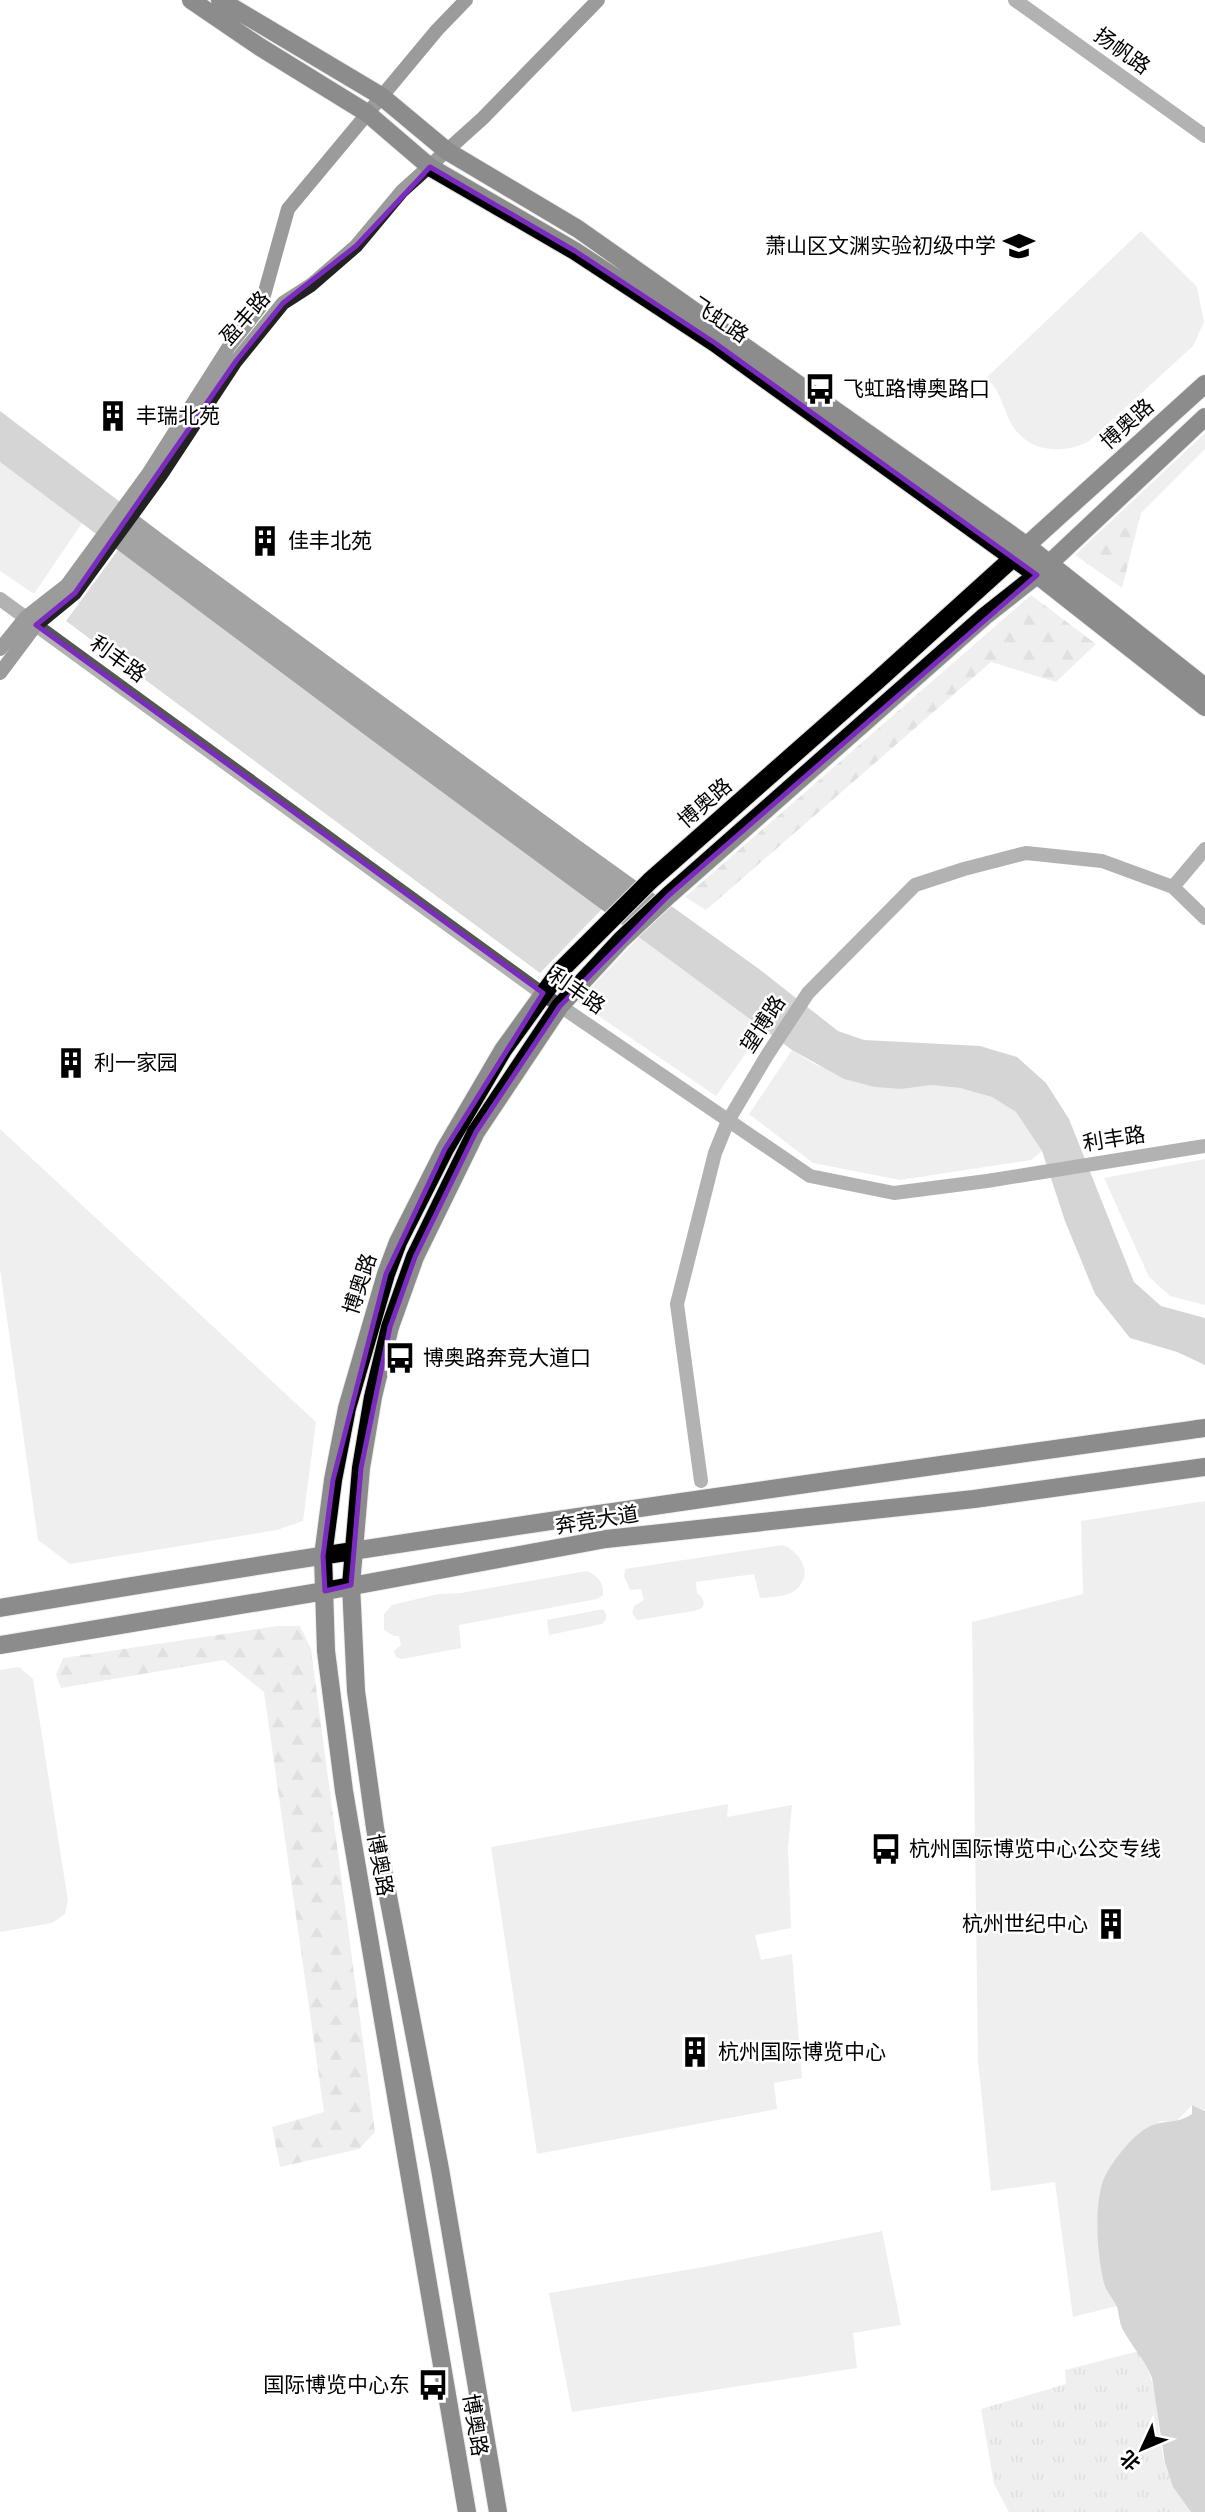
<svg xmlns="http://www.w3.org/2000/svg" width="1205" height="2512" viewBox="0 0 1205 2512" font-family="Roboto,'Noto Sans SC',sans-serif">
  <defs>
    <pattern id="forest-firs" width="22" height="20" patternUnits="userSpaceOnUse" patternTransform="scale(1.75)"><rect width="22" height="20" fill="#dcdcdc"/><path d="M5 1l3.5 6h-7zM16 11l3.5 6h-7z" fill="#bbb"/></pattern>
    <pattern id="park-tufts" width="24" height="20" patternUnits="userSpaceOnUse" patternTransform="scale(1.75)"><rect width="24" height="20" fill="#dcdcdc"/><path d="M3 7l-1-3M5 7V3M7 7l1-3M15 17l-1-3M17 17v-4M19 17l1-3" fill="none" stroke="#bbb"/></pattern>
  </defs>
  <rect width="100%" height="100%" fill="#fff"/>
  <path fill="#dcdcdc" d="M1141,231L1197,287L1204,322L1193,346L1088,442C1061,454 1032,453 1013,427C1006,416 1003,402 997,391C995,386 990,382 986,378Z
    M0,462L82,523L34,594L0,571Z
    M118,550L602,909L540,973L66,621Z
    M640,936L764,1027L716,1096L578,1002Z
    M792,1050L816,1065L902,1089L931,1085L960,1088L992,1097L1016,1112L1042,1151L1031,1160L900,1180L813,1163L749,1114Z
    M0,1129L316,1422L303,1521L277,1530L70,1564L38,1540L0,1269Z
    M1205,1159V1305L1170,1296L1149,1277L1104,1178Z
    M1205,1501V2110L1192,2105L1176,2122L1161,2121C1105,2165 1097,2172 1102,2244C1104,2273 1102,2281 1117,2306L1073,2317L1055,2182L991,2191L978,2060L972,1622L1083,1594L1081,1521Z
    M782,1545C796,1549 812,1568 801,1584C793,1597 774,1597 760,1598L754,1574L696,1582L697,1593L701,1596L704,1603L702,1608L694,1611L637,1620L632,1613L634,1606L644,1600L641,1589L630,1590L624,1576L625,1569Z
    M587,1571C598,1576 604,1583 603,1595L597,1599L459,1625L461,1648L402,1659L396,1657L394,1651L401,1645L399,1636H394L384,1630V1614L392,1605L438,1594L461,1593Z
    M603,1609C607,1615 608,1618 602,1624L549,1635L547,1620Z
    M19,1667L33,1679L68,1901L65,1914L52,1923L0,1932V1670Z
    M728,1804L727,1817L792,1805L788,1847L791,1928L755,1935L761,1960L792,1954L802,2078L774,2083L777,2109L537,2154L491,1847Z
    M882,2231L901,2325L853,2333L857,2368L572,2412L549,2293L704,2267Z"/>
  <path fill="url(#forest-firs)" d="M1205,433V449L1141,513L1122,588L1075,555Z
    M1031,595L1096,644L1056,682L991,662L706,910L685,897Z
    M277,1626H300L311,1649L375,2132L359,2149L280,2167L272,2127L324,2112L264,1692L224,1660L61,1688L56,1675L63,1658Z"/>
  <path fill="url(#park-tufts)" d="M1139,2351C1161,2387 1155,2424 1165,2464C1170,2483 1181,2495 1191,2512H1009L994,2484L981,2409L1066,2384L1065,2370Z"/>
  <path fill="#a3a3a3" d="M0,411L165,536L578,839L759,969L838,1031L864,1040L980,1046L1017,1057L1046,1083L1069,1119L1134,1282L1161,1306L1205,1318V1365L1177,1352L1130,1338L1095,1294L1065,1221L1042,1151L1016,1112L992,1097L960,1088L931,1085L902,1089L875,1087L844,1079L792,1050L373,741L0,462Z
    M1192,2105L1205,2111V2512H1191L1173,2487L1165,2463L1152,2378C1145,2359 1131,2346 1122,2328C1119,2321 1119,2313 1117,2307C1113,2298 1106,2292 1104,2283C1097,2256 1093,2202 1105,2176C1113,2161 1128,2141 1142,2131C1161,2117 1175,2126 1192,2114Z"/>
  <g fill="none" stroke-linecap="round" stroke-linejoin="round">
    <defs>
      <path id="primary" d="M191,0L260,47L367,113L430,167L575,251L715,343L1037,575L1205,707
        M220,0L381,96L447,151L578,229L1026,545L1205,687
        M0,1608C400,1540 803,1484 1205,1428
        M0,1645L325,1591L606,1539L974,1499L1205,1467
        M467,2512L344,1791L326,1651L323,1556L333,1480L347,1408L386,1274L398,1242L445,1149L503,1050L560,971L650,881L878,680L1205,384
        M498,2512L440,2169L375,1828L356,1691L351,1585L361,1468L373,1397L390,1327L415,1257L476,1132L560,1006L621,940L668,896L985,616L1037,575L1205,417"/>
    </defs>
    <use href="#primary" stroke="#dbdbdb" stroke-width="20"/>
    <path stroke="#555" stroke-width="14" d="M1015,0L1205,136
      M0,599L547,997L810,1176L894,1193L987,1181L1205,1146
      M1173,887L1205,849
      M701,1481L677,1304L715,1153L728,1121L766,1057L808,993L915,885L964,869L1026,853L1102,861L1173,887L1205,918"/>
    <path stroke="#222" stroke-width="14" d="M0,649L26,617L67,585L148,474L228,348L261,306L288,209L437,30L466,0
      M0,673L36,625L75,593L161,475L236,361L283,303L311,285L356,246L402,191L483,118L598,0"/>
    <use href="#primary" stroke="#000" stroke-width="18"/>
  </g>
  <path d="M0 0H1205V2512H0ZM430,167L575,251L715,343L1037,575L668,896L560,1006L476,1132L415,1257L390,1327L361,1468L351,1585L325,1591L323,1556L333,1480L386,1274L445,1149L543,993L36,625L75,593L236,361L283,303L356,246Z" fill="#fff" fill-opacity=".55" fill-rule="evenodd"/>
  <path fill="none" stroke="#7b2cbf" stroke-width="5" stroke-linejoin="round" d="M430,167L575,251L715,343L1037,575L668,896L560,1006L476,1132L415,1257L390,1327L361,1468L351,1585L325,1591L323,1556L333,1480L386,1274L445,1149L543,993L36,625L75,593L236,361L283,303L356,246Z"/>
  <defs>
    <symbol id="school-bare" viewBox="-9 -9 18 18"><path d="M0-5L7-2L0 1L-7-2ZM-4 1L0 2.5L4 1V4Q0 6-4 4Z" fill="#000" stroke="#fff" stroke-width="2.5" paint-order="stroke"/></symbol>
    <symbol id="bus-bare" viewBox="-9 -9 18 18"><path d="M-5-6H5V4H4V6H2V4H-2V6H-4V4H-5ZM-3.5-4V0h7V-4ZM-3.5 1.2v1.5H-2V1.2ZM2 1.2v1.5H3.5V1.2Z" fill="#000" stroke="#fff" stroke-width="2.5" paint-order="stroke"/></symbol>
    <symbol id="building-bare" viewBox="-9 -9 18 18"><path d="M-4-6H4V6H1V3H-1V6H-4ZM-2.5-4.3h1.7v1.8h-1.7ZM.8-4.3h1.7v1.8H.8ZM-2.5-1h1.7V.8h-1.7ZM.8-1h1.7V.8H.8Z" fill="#000" stroke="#fff" stroke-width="2.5" paint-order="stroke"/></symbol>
  </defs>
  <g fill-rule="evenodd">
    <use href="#school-bare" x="997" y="224" width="44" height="44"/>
    <use href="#bus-bare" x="798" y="367" width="44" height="44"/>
    <use href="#building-bare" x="91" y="394" width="44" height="44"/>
    <use href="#building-bare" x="243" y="519" width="44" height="44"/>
    <use href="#building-bare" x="49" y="1041" width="44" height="44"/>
    <use href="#bus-bare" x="378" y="1336" width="44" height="44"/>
    <use href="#bus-bare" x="864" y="1827" width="44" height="44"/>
    <use href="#building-bare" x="1089" y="1902" width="44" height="44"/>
    <use href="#building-bare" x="673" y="2030" width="44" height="44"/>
    <use href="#bus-bare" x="411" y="2363" width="44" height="44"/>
  </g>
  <g text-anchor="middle" stroke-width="5" stroke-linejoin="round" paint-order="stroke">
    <g font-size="21" fill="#000" stroke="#fff">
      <text transform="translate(1122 51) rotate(36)" y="7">扬帆路</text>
      <text transform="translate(245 318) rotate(-49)" y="7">盈丰路</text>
      <text transform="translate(720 320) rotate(34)" y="7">飞虹路</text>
      <text transform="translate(1127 424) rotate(-42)" y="7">博奥路</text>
      <text transform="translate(118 659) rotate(36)" y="7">利丰路</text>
      <text transform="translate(705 803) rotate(-41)" y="7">博奥路</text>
      <text transform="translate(577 991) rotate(35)" y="7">利丰路</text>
      <text transform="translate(763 1024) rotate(-57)" y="7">望博路</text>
      <text transform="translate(1114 1139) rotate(-9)" y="7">利丰路</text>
      <text transform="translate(360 1284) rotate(-72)" y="7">博奥路</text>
      <text transform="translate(597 1520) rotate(-9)" y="7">奔竞大道</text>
      <text transform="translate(380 1865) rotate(80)" y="7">博奥路</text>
      <text transform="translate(475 2425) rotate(81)" y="7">博奥路</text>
    </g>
    <g font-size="21" fill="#000" stroke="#fff" text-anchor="start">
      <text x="996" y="253" text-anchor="end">萧山区文渊实验初级中学</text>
      <text x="843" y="396">飞虹路博奥路口</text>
      <text x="136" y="423">丰瑞北苑</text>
      <text x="288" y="548">佳丰北苑</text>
      <text x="94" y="1070">利一家园</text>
      <text x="423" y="1365">博奥路奔竞大道口</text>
      <text x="909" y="1856">杭州国际博览中心公交专线</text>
      <text x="1088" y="1931" text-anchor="end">杭州世纪中心</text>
      <text x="718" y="2059">杭州国际博览中心</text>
      <text x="410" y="2392" text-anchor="end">国际博览中心东</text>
    </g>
  </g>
  <g transform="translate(1142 2449) rotate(226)" stroke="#ffffff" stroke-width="5" paint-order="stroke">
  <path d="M0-5L12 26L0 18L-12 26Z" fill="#000000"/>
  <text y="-10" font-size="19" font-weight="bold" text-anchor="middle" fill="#000000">北</text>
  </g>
</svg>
